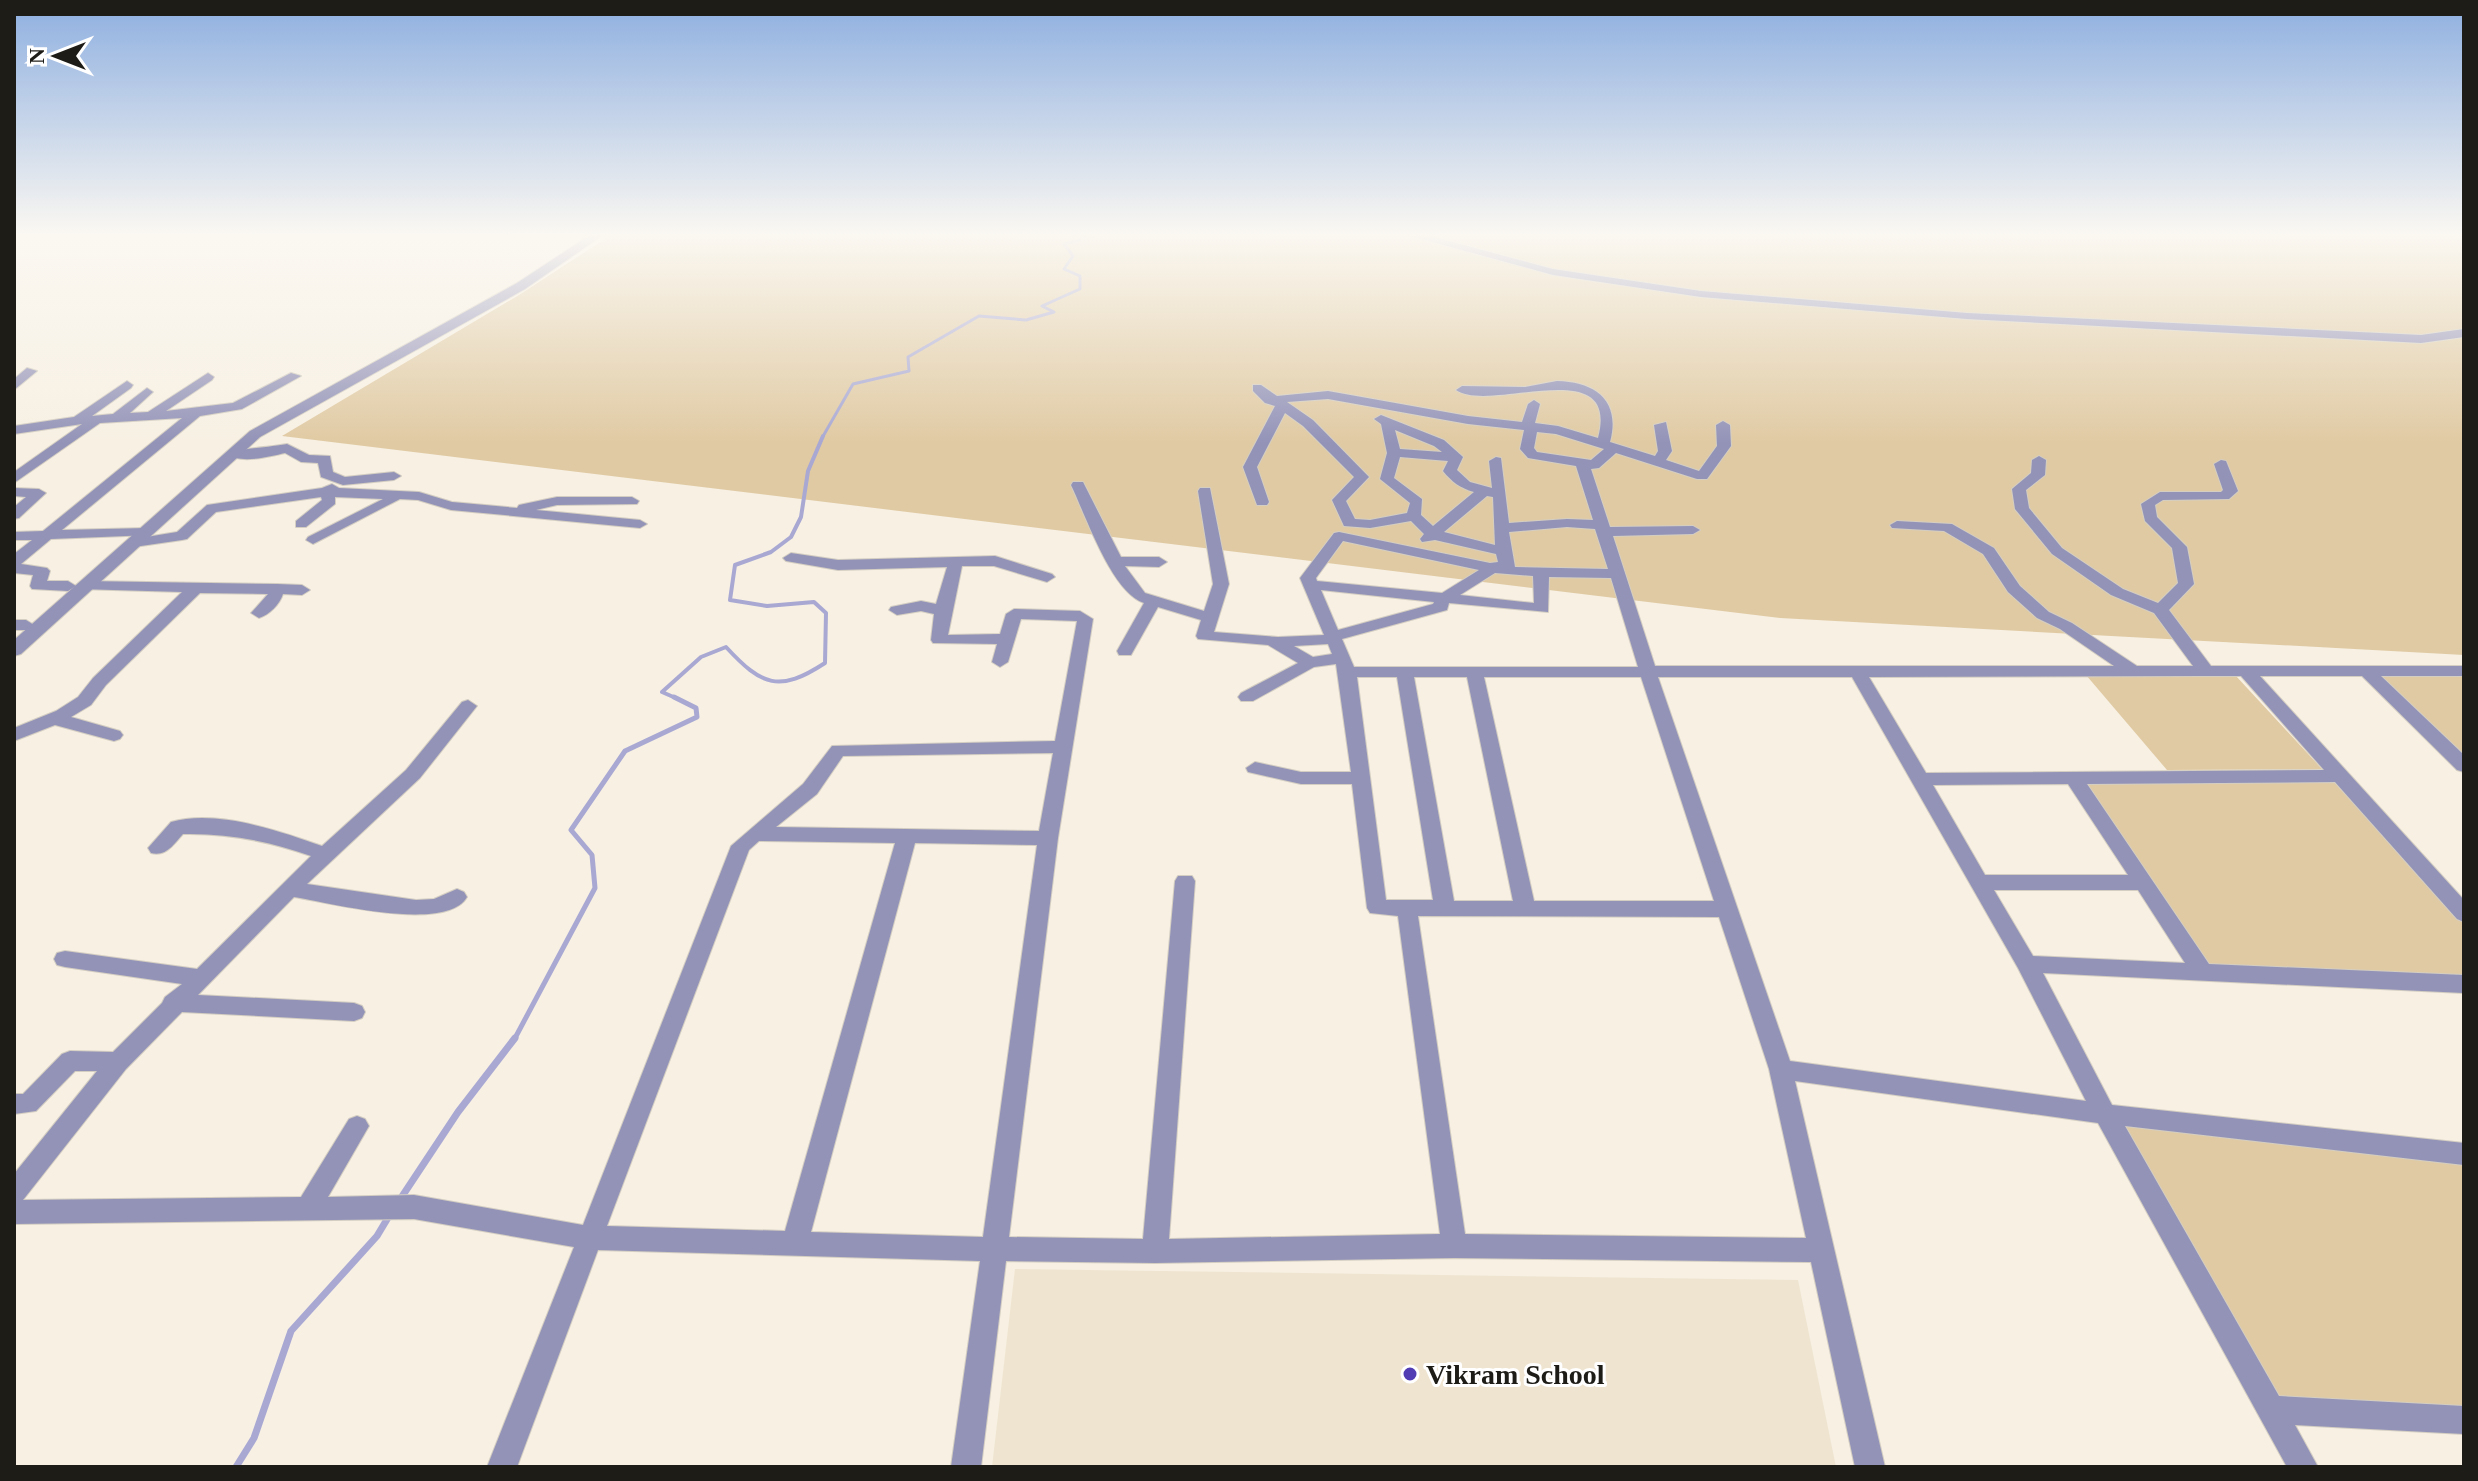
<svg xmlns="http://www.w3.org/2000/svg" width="2478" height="1481" viewBox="0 0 2478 1481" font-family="Georgia,serif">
  <rect width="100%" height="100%" fill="#f7f0e3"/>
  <path fill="#efe4d0" d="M1015,1269L1798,1280L1836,1467H992Z"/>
  <path fill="#e0caa3" d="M611,235H2464V655L1780,618L282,436L519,295Z
    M2086,675L2236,676L2322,769L2167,770Z
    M2381,676H2464V758Z
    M2078,781H2333L2464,923V982L2210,967Z
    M2121,1121L2464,1162V1409L2280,1402Z"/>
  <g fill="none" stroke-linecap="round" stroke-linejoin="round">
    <path stroke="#a8a8d3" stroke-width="3" d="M822,438L853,384L909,371L908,357L979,316L1026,320L1054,312L1042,306L1080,289V276L1064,269L1073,256L1064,244L1080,240"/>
    <path stroke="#a8a8d3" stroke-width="4" d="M678,699L662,692L701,657L726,647C762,686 779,693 825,663L826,613L814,602L767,606L730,600L735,565L771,552L791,537L801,517L808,471L823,436"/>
    <path stroke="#a8a8d3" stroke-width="5" d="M514,1040L595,888L592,855L571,830L625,751L697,717L696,708L674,697"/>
    <path stroke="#a8a8d3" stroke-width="7" d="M399,1201L458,1112L515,1038
      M236,1467L254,1438L291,1331L377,1236L389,1216"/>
    <defs>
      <path id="minor" d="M1065,235H1099L1094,238Z
        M1407,235H1426L1553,269L1701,291L1967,313L2421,335L2464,329V337L2421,343L1967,319L1701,297L1553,275Z
        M27,368L37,371L14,390V379Z
        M208,373L214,377L212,380L166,411L233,403L291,373L301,376L242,409L200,416L62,530L146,528L153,532L151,535L51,539L21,564L47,568L50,571L47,581H68L76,586L68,591L32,589L30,586L33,575L14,573V554L32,540H14V532L43,531L182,418L100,423L14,483V472L82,424L14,434V426L74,417L127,381L133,385L131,388L92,416L113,414L147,388L153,392L130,413L148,412Z
        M1557,381C1596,382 1621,401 1610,442L1655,456L1658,451L1654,425L1666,422L1672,451L1666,460L1699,471L1717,446L1716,425L1723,421L1730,425L1731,446L1707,479H1697L1616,453L1599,468L1591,469L1610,527L1693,526L1700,530L1693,534L1613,536L1655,666H2114L2060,629L2037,618L2008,592L1983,554L1944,531L1892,528L1890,525L1897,521L1952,524L1994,548L2020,586L2049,612L2072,623L2137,666H2193L2154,613L2111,595L2052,554L2015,509L2012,489L2031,473L2032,460L2039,456L2046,460L2045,475L2026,490L2029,508L2062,548L2123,589L2158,603L2178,583L2172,548L2145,521L2141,504L2160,492H2221L2223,490L2214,464L2221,460L2226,461L2238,491L2229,499L2163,500L2155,505L2157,517L2187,547L2194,584L2169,610L2211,666H2464V676H2381L2464,755V772L2457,770L2362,676H2260L2464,900V922L2457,919L2335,782L2087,784L2209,964L2464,975V993L2043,973L2112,1105L2464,1143V1165L2125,1126L2279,1396L2464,1406V1434L2295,1425L2318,1467H2287L2098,1123L1795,1081L1885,1467H1855L1811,1262L1454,1258L1155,1263L1006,1261L981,1467H951L980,1261L598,1250L517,1467H487L574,1247L414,1219L14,1224V1174L97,1071H75L36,1111L14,1114V1094H23L62,1054L70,1051L113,1052L162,1003L165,997L182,984L65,967L57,965L54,959L57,953L65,951L197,969L311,856C268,841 228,833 183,834C174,844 166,857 151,853L148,848L171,822C216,809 280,831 322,846L406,770L462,702L468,700L477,706L420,778L307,884L416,900L434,899L457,889L464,892L467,897C447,933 330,903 294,897L198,995L354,1003L362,1006L365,1012L362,1018L354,1021L182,1012L126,1069L23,1200L301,1197L349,1119L357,1116L365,1119L369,1126L328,1197L414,1195L583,1225L731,846L803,784L832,746L1055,741L1077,621L1021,619L1008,662L1000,667L992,662L997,644L933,643L931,640L934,614L921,611L897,615L889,610L891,607L921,601L936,604L947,567L838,570L786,561L783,558L791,553L838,560L995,556L1052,574L1055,577L1047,582L994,566H962L948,635L1000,634L1006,614L1014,609L1080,611L1093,619L1058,838L1009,1237L1143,1239L1175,881L1178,876H1192L1195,881L1169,1239L1440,1234L1398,916L1370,913L1367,908L1352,784H1301L1248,772L1246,768L1255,762L1301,772H1351L1336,664L1314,667L1253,701H1241L1238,697L1241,693L1298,663L1268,645L1198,639L1196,636L1201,620L1158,607L1131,655H1119L1117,651L1144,603C1112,593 1086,516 1071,485L1073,482H1083L1121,557H1159L1167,562L1159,567L1125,566L1145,593L1204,611L1213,584L1198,491L1200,488H1210L1229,584L1214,632L1278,637L1324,635L1300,578L1334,533L1339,532L1490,563L1498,562L1496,554L1435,540L1422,542L1420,539L1424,534L1411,521L1370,528L1344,526L1332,500L1354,477L1303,426L1285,413L1257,467L1269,502L1267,505H1257L1243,467L1275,406L1265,403L1253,391V385H1261L1277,396L1328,391L1468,416L1522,422L1528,404L1534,400L1540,404L1535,423L1558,426L1598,438C1621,351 1490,414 1456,390L1462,386L1525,387ZM1328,399L1468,424L1524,430L1520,449L1528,458L1576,466L1593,520L1567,519L1509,523L1501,458L1496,457L1489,461L1492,488L1470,482L1457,470L1463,457L1444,440L1381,415L1374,419L1381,424L1387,453L1380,479L1410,503L1407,513L1370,520L1355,519L1346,501L1369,477L1313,420L1287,402ZM1395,430L1434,446L1442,452L1400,449ZM1537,432L1556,434L1604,449L1591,460L1537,452L1534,448ZM1400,457L1448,461L1443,471C1452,482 1460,488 1474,492L1433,526L1421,515L1422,499L1394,478ZM1487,496L1493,497L1495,545L1444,532ZM1567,527L1595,529L1608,569L1515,567L1509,532ZM1343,541L1479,570L1442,593L1317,581L1316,578ZM1495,573L1533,576L1534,603L1460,595ZM1549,577L1611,578L1638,667H1354L1342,639L1447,610L1449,603L1548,612ZM1321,590L1434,602L1433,604L1338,630ZM1328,644L1332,654L1313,657L1294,646ZM2201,676H2241L2324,770L1926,773L1869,677ZM1357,677H1397L1433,900H1386ZM1414,677H1467L1513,901H1454ZM1484,677H1641L1714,901H1534ZM1658,677H1852L2018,968L2086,1101L1790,1061ZM1053,753L1039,831L776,827L817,794L843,756ZM2068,784L2128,875H1985L1933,785ZM759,841L895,843L785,1231L607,1226L749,850ZM915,843L1037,845L983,1237L811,1232ZM1994,890H2138L2185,963L2033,956ZM1418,916L1719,917L1769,1069L1806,1238L1465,1234Z
        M287,444L309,455L330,456L333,472L345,477L394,472L401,476L394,480L343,485L321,477L318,463L301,462L285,453C268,457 241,464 226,454C233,449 273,447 287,444Z
        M332,484L339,488L419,492L452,502L517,508L519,505L557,497H632L639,501L637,504L557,505L536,510L640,520L647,524L640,528L451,510L418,500L400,499L313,544L306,540L308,537L383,499L335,497V504L306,527H296V521L322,500L321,497L216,512L187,539L182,540L134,547L127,543L134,539L177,532L207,505L322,488Z
        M14,488L39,489L46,493L19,518L14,519V507L26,497L14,496Z
        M85,581L277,584L302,585L310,590L302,595L283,594C280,604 269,615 259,618L251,613L268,594L200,593L106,685L91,705L71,717L120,731L123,735L120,739L114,741L55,725L14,741V728L56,711L78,697L93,678L182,592L79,589L77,586L79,583Z
        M14,620H26L34,625L26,630H14Z"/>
      <path id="tertiary" d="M590,235H603L525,289L260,437L21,654L14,656V640L250,431L517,283Z"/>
    </defs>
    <use href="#minor" stroke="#d4cec2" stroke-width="2"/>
    <use href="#tertiary" stroke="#d4cec2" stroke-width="2"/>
    <use href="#minor" fill="#9393b8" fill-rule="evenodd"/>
    <use href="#tertiary" fill="#9393b8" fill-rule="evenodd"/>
  </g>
  <linearGradient id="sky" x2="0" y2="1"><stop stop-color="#8eafe0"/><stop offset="0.53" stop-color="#fbf8f2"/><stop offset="1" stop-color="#fbf8f2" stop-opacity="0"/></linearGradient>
  <rect width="2478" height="443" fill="url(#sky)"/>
  <circle fill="#523cb4" stroke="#fff" stroke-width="3" cx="1410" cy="1374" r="8"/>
  <g text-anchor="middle" stroke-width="6" stroke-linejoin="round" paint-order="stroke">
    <g font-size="28" font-weight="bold" fill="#1e1c17" stroke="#fff" text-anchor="start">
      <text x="1426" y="1384">Vikram School</text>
    </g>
  </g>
  <rect width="2478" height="1481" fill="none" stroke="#1e1c17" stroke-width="32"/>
  <g transform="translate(56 56) rotate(270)" stroke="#ffffff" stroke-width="6" paint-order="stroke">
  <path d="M0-6L14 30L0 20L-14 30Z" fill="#1e1c17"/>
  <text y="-12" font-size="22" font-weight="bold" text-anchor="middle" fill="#1e1c17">N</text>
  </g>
</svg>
